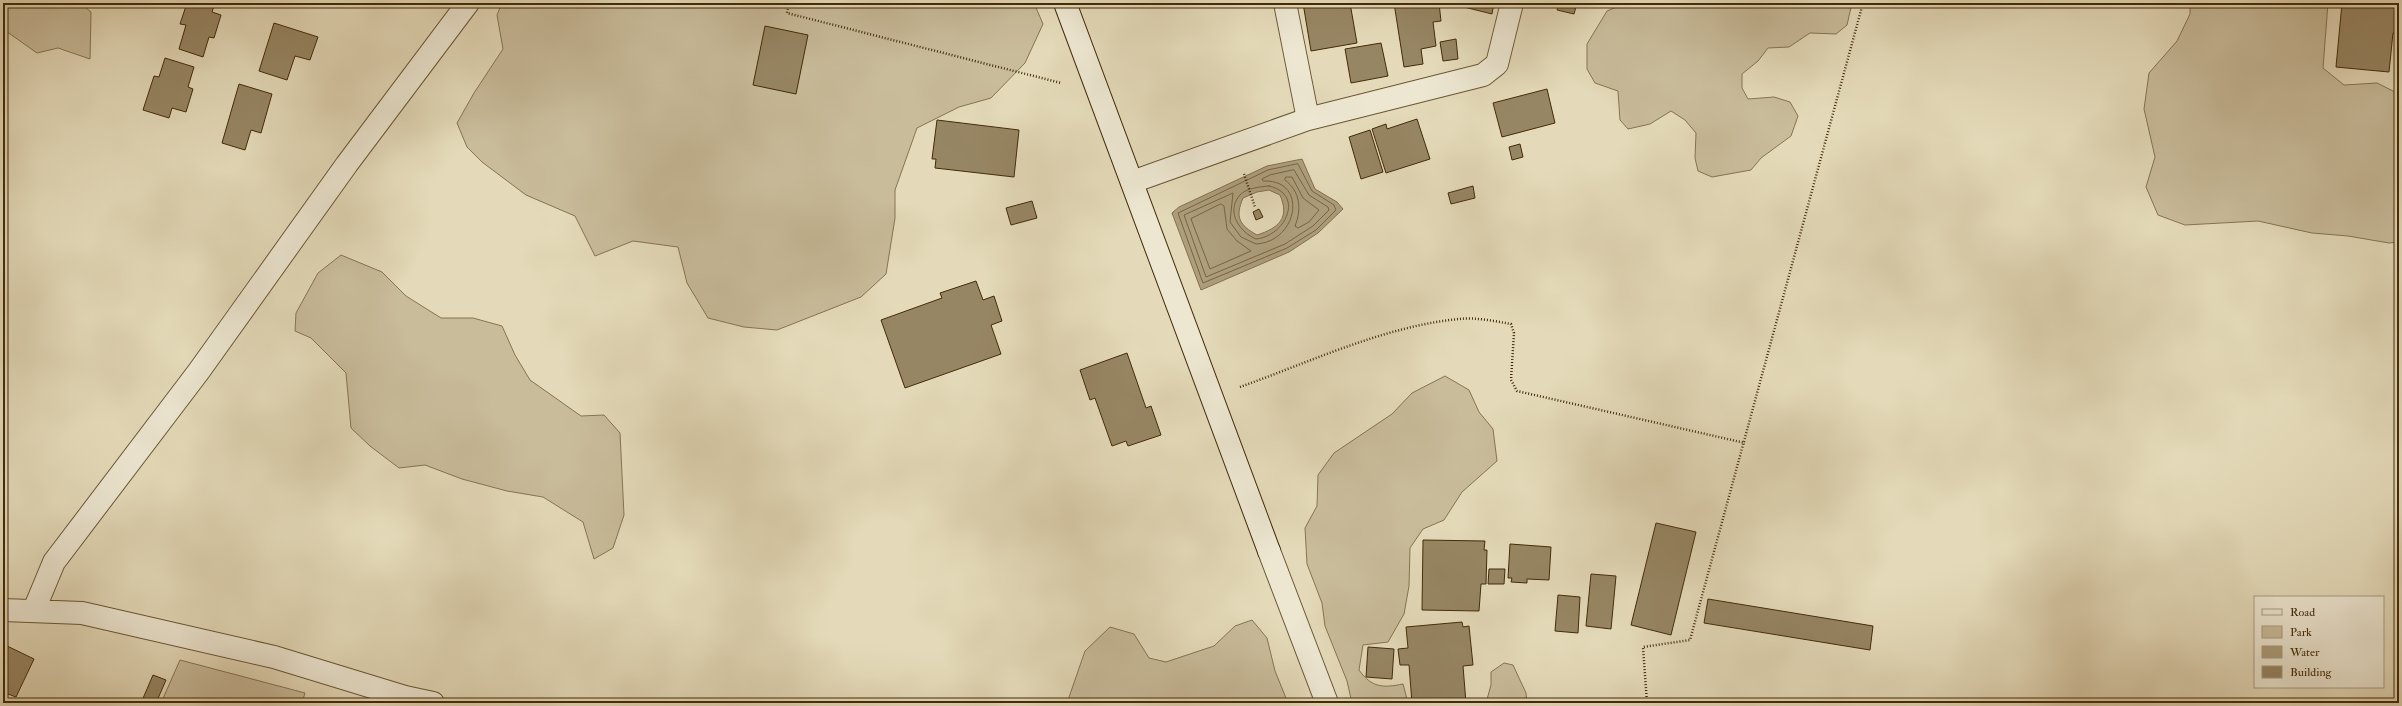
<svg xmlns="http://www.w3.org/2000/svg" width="2402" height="706" viewBox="0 0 2402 706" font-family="'IM FELL Double Pica',serif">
  <rect width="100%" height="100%" fill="#e4dab9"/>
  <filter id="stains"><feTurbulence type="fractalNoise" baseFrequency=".005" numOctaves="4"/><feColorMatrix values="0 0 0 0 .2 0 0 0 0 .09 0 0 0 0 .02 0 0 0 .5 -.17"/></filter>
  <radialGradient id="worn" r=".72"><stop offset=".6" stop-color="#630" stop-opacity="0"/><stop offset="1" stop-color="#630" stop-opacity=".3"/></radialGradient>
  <path fill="#c9bc9b" stroke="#867451" d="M3,3H80L91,12L90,59L58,48L37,53L3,29Z
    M502,3H1034L1043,24L1025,63L991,98L959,107L917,128L895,190V218L886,274L861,297L777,330L744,327L708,318L687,283L678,247L633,241L595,256L575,216L526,195L482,162L467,147L457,123L474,93L503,49L497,15Z
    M1626,3H1852L1847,25L1836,34L1810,33L1789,47L1768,48L1758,61L1742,74V88L1748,99L1774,97L1790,102L1798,116L1791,136L1761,158L1751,170L1712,177L1698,171L1695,158L1696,133L1685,120L1671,111L1650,124L1628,129L1620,120L1618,91L1595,83L1587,69V44L1607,11Z
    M2190,3H2328L2323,68L2344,85L2377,83L2399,94V242L2389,243L2348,236L2312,233L2258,221L2185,225L2158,215L2146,187L2155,157L2144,109L2149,73L2177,41L2190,14Z
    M341,255L382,272L406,296L441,318H473L502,326L515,355L530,380L581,416L604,415L620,433L624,515L613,548L594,559L583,522L543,497L507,491L462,479L425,465L399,468L370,446L351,428L346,373L311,338L295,331L296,313L318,273Z
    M1445,376L1469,390L1479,412L1493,429L1497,461L1462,492L1444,520L1423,529L1410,548L1409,586L1404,614L1388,642L1363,645L1359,670C1372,688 1383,688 1403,684L1408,703H1352L1347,681L1325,626L1322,603L1307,564L1305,528L1317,506L1318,475L1334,453L1392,414L1412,393Z
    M1252,620L1267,638L1275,671L1288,703H1067L1085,651L1110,627L1134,634L1149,658L1166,662L1214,646L1235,626Z
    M180,660L305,693L302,703H161Z
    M1504,663L1513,665L1526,693L1527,703H1486L1491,685V672Z"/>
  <path fill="#ad9e7c" stroke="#83704d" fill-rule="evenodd" d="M1302,159L1315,189L1337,202L1343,209L1318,233L1289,252L1201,290L1172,213L1179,207L1267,166ZM1269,190L1280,195C1290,218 1279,228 1257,235C1239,225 1235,217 1243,198L1257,192Z"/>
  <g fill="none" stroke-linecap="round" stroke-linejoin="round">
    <path stroke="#786442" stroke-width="1" d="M1298,164L1312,191L1334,205L1336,210L1316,230L1287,248L1203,283L1178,213L1268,170Z
      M1294,170L1309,195L1328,207L1329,210L1313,226L1285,244L1206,277L1184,215L1233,193L1230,222L1241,237L1256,244C1298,242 1309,179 1263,181L1262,179L1270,175Z
      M1286,177H1292L1303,198L1319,210L1309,222L1298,228L1295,226C1302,209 1300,191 1285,180Z
      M1269,186C1305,194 1286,236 1256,239C1240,232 1226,213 1239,196C1245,188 1260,187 1269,186Z
      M1221,204L1224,206L1227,229L1237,241L1251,251L1210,269L1191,219Z"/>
  </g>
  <path fill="#978664" stroke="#432b07" d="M187,3H215L212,12L221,15L214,38L209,37L203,57L179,49L186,25L180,24Z
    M1303,3H1350L1357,43L1311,51Z
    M1394,3H1439L1441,21L1433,22L1436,46L1421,49L1423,64L1404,67Z
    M1465,3H1494L1492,14L1464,7Z
    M1559,3H1577L1574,14L1557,10Z
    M2342,3H2399L2398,34L2393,33L2389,72L2336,67Z
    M274,23L318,37L310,60L295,56L287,80L259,71Z
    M765,26L808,35L796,94L753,85Z
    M1456,39L1458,59L1443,61L1440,42Z
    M1381,43L1388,76L1351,83L1345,49Z
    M165,58L194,67L188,87L193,89L186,112L172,108L169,118L143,110L154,76L159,77Z
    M239,84L272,94L261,133L251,130L245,150L222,143Z
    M1547,89L1555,123L1502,137L1493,103Z
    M1417,119L1430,159L1386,173L1372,129L1386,124L1387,129Z
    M937,120L1019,130L1014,177L935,168L936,159H932Z
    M1370,130L1383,172L1361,179L1349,137Z
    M1520,144L1523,157L1512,160L1509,147Z
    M1473,186L1475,198L1451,204L1448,193Z
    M1032,201L1037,218L1011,225L1006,208Z
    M1259,209L1263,217L1256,220L1253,212Z
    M976,281L983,300L994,296L1002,321L991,325L1001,354L905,388L881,320L942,298L940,293Z
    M1127,353L1146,408L1151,406L1161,435L1128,446L1126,441L1112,446L1095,398L1090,400L1080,370Z
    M1656,523L1696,532L1671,635L1631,625Z
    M1423,540L1485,541L1484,550H1487L1486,584H1481L1479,611L1422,610Z
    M1510,544L1551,547L1549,580L1527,579V583L1511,582L1512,578H1508Z
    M1489,569H1505L1504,584H1488Z
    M1591,574L1616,576L1611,629L1586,626Z
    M1558,595L1580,597L1578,633L1555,631Z
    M1708,599L1873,626L1870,650L1704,623Z
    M1462,622L1463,627L1469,626L1473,665L1463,666L1466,703H1412L1409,665H1400L1398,649L1408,648L1406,627Z
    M3,644L34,659L16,697L8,694L4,703Z
    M1368,647L1394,649L1392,679L1366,677Z
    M153,675L166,680L156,703H141Z"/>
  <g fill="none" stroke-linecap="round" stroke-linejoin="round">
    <defs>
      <path id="street" d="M1285,3L1308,119
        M1132,182L1308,119L1483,75L1497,64L1512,3
        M1269,551L1327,703
        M3,610L82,613L274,657L405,697L433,703
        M34,610L54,562L199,371L347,164L468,3"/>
      <path id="secondary" d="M1065,3L1269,551"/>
    </defs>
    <use href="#street" stroke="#6b5734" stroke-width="24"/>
    <use href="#secondary" stroke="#432b07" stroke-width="24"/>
    <path stroke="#432b07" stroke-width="2.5" stroke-dasharray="1 2" stroke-linecap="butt" d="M789,3L787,13L1061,83
      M1244,174L1255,207
      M1240,387C1310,362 1385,326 1459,319C1475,317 1494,321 1511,324L1514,333L1511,380L1517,391L1745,443
      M1647,703L1643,647L1690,640L1863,3"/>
    <use href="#street" stroke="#ede7d2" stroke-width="22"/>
    <use href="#secondary" stroke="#ede7d2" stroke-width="22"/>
  </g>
  <rect width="2402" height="706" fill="none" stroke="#e4dab9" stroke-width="16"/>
  <rect x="4" y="4" width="2394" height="698" fill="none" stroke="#432b07" stroke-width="2"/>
  <rect x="8" y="8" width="2386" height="690" fill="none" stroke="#432b07"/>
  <rect x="2254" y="596" width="130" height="92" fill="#ede7d2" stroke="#a99c81"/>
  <rect x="2262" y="609" width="20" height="6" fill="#ede7d2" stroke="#a99c81"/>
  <text x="2290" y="616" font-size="12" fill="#432b07">Road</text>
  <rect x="2262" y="626" width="20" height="12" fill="#c9bc9b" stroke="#a99c81"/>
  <text x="2290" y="636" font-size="12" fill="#432b07">Park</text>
  <rect x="2262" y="646" width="20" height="12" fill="#ad9e7c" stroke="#a99c81"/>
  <text x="2290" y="656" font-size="12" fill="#432b07">Water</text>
  <rect x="2262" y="666" width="20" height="12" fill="#978664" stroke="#a99c81"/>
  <text x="2290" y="676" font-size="12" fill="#432b07">Building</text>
  <rect width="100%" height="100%" filter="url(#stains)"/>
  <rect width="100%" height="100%" fill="url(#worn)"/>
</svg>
